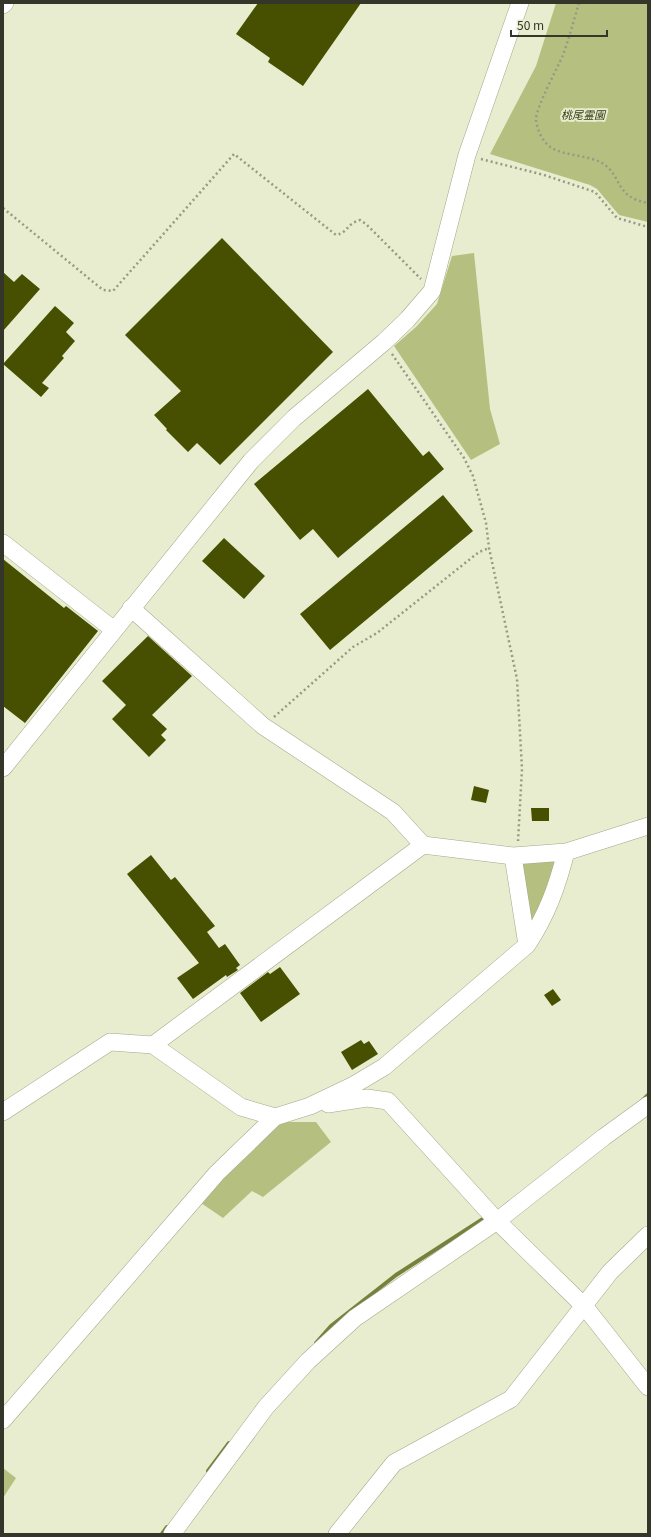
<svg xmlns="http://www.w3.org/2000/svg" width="651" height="1537" viewBox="0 0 651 1537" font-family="Georgia,'Noto Sans JP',serif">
  <rect width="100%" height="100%" fill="#e7edce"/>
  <path fill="#b5c080" d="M556,3H648V222L619,215L597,189L590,185L490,154L536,66Z
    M474,253L490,409L500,444L471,460L394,346L416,327L437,304L452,256Z
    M557,856L558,867L529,933L518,859Z
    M270,1122H316L331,1142L263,1197L252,1191L223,1218L201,1203Z
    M3,1468L16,1478L3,1498Z"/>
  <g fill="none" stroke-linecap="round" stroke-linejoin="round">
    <path stroke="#76813d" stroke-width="4" d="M641,1102L648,1095
      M316,1343L331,1326L396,1275L486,1217
      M208,1471L229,1443
      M162,1534L167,1527"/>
  </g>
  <path fill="#475000" d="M258,3H361L303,86L268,62L270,58L236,34Z
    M222,238L333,352L220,465L197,443L188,452L166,430L167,429L154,415L181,391L125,335Z
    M3,272L14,282L22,274L40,289L3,331Z
    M55,306L74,323L66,332L75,341L62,356L64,358L42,383L49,388L41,397L3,364Z
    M368,389L423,456L429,451L444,469L338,558L313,529L300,540L254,484Z
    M443,495L473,531L330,650L300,614Z
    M224,538L265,576L244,599L202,561Z
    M3,559L64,608L66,606L98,631L25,723L3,706Z
    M148,636L192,676L152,715L167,729L161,735L166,740L149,757L112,719L126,705L102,681Z
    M474,786L489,790L486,803L471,800Z
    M531,808H549V821H532Z
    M151,855L171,880L175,877L215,926L207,932L219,948L225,944L240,965L236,968L238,970L227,977L226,975L193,999L177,978L199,963L127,874Z
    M280,967L300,994L261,1022L240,993L268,972L270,974Z
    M553,989L561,1000L552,1006L544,995Z
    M361,1040L364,1044L369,1041L378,1054L352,1070L341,1052Z"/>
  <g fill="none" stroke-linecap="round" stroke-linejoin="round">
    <defs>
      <path id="minor" d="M3,5L5,3
        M3,543L114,630
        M131,608L263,726L393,812L423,845L513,856L566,852L648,826
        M3,768L251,461L294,418L384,342L407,320L432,291L467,155L520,3
        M527,945C547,915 557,887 566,852
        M153,1045L423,845
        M328,1104L367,1098L388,1101L497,1221L585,1307L648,1387
        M3,1112L110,1042L153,1045L241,1107L275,1117
        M3,1420L217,1173L275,1117L310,1106L352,1086L384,1067L527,945L513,856
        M172,1534L266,1407L308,1361L355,1318L497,1221L604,1137L648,1105
        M337,1534L394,1463L511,1399L610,1272L648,1235"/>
    </defs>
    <use href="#minor" stroke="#a2a88a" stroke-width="18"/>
    <path stroke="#969a84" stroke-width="2.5" stroke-dasharray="2 3" stroke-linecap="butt" d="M579,3C574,20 569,38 563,55C557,69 536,107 536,120C537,130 543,143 552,148C565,156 588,155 602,163C623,176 614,197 648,203
      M481,159L544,175L595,192L617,218L648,227
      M3,208L103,290L113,291L234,154L336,235C349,232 346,224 360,220L366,224L421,279
      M392,354L464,458L473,476L486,523L489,548L517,679L522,769L518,841
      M274,717L353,647L377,633L479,552L489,548"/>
    <use href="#minor" stroke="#fff" stroke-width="17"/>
  </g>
  <g text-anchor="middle" stroke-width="4" stroke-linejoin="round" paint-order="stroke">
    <g font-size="11" font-style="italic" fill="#383d17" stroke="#e7edce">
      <text x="583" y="119">桃尾霊園</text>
    </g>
  </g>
  <rect width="651" height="1537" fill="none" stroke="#34362a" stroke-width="8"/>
  <path d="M511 30v6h96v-6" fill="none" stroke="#34362a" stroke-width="2"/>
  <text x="517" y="30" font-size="12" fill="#34362a" stroke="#e7edce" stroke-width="3" paint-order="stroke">50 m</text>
</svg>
